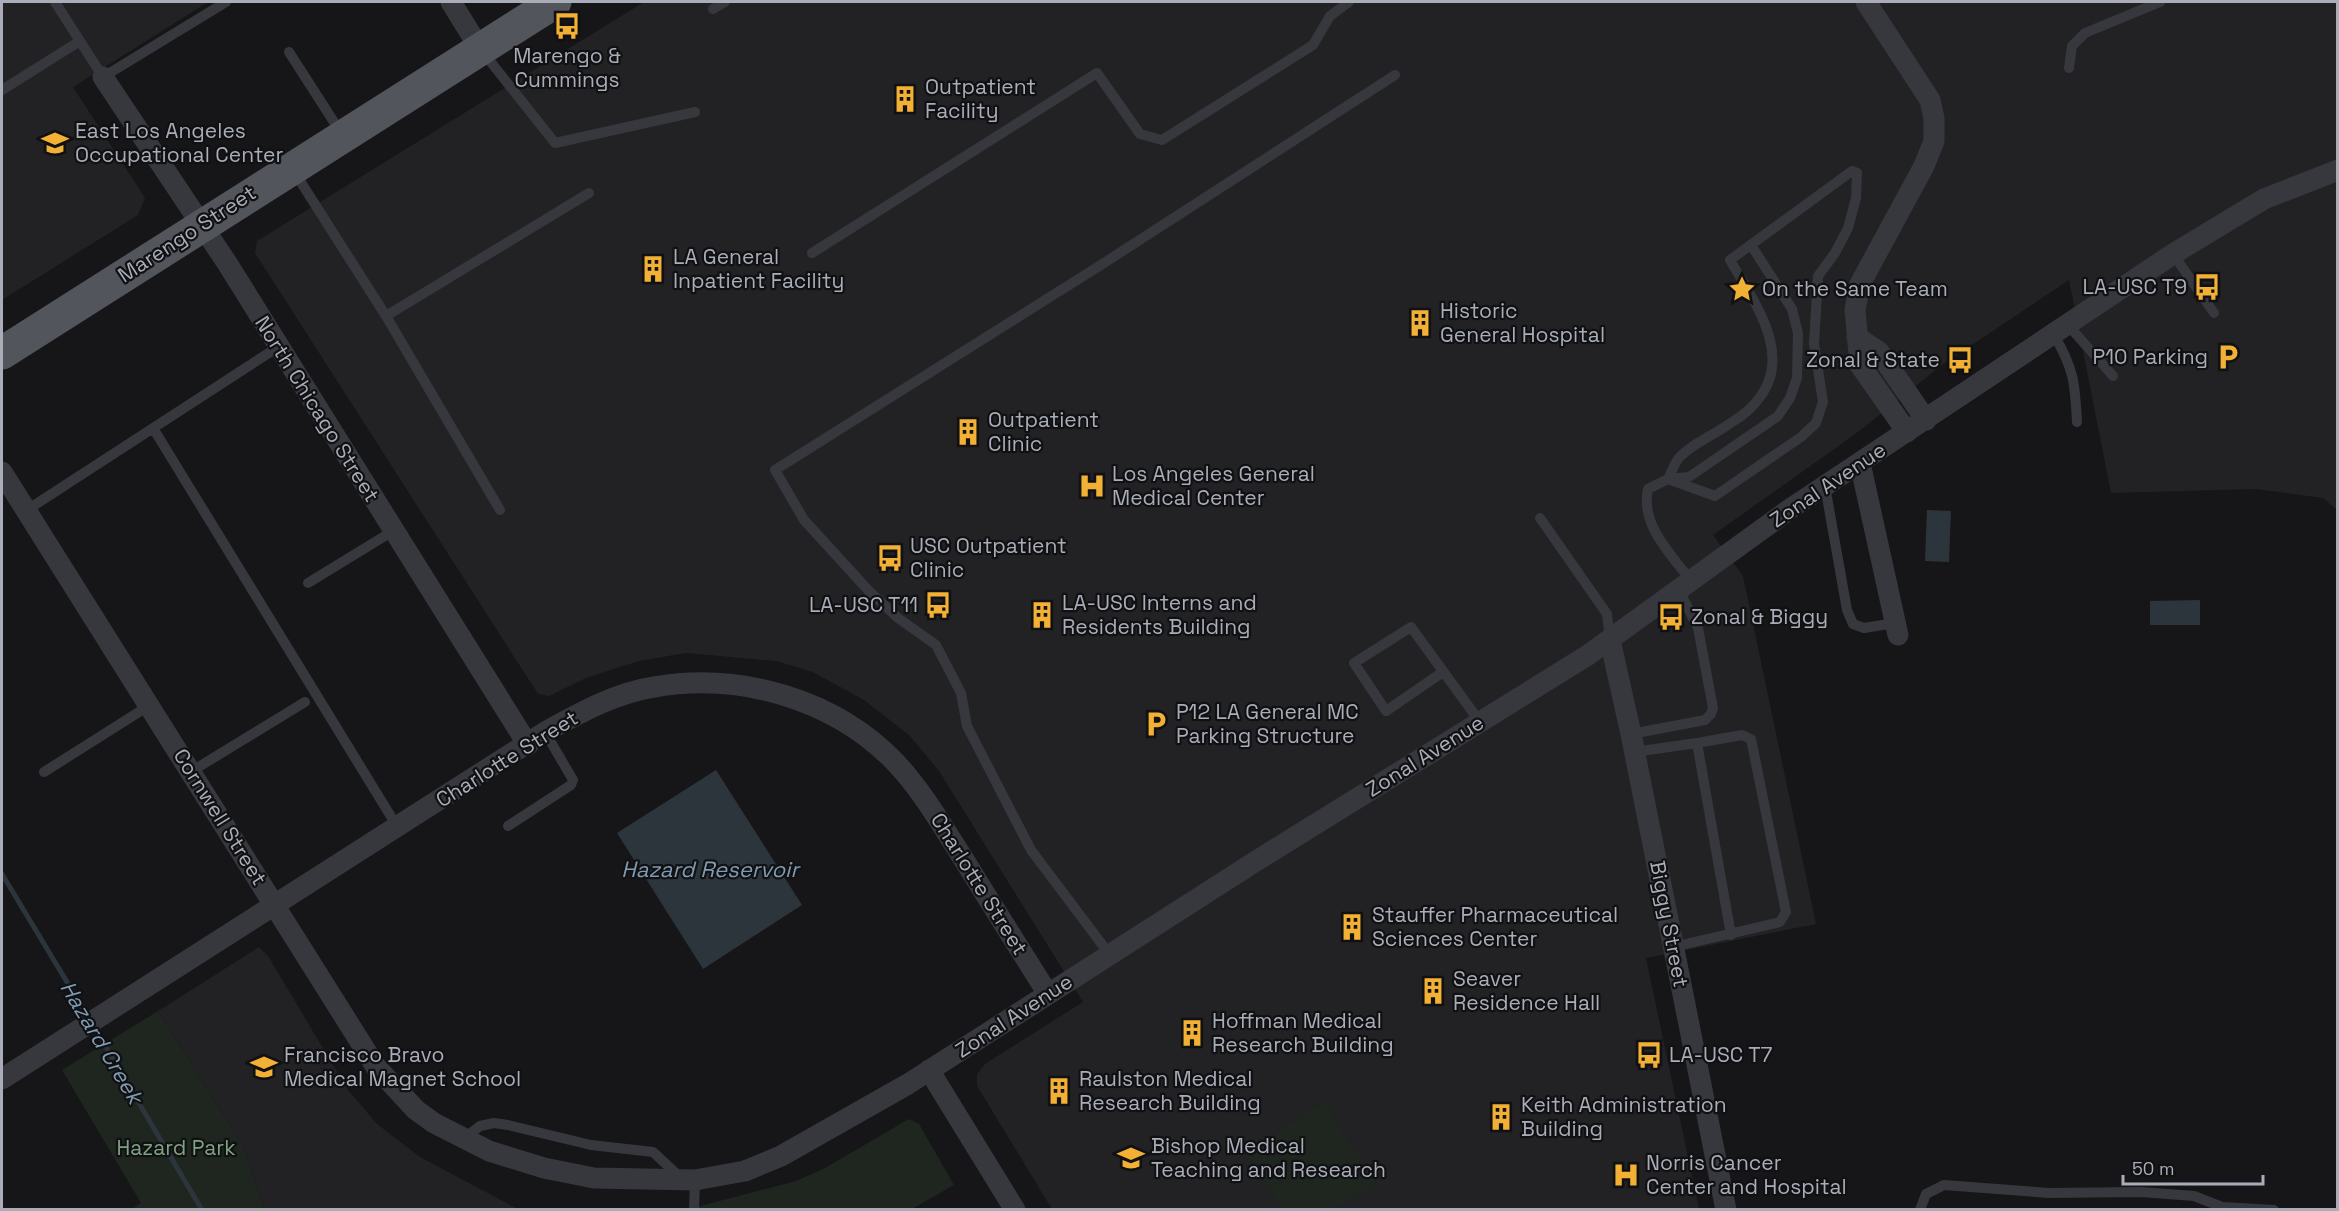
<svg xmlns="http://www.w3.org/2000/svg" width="2339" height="1211" viewBox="0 0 2339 1211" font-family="'Space Grotesk',sans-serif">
  <rect width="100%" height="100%" fill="#161618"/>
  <path fill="#222225" d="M2,2H208L73,87L145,198L138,215L2,300Z
    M644,2H2337V517L2336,509L2323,498L2255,489L2111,493L2069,280L1942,365L1854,435L1713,535L1743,576L1816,924L1646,958L1699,1209H1052L977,1086V1074L985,1064L1083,1002L939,771L909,735L864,700L813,672L776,661L686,653L639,661L586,678L549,696L538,694L255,253L257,241Z
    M259,947L268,956L348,1090L377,1124L420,1157L518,1209H264L244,1148L158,1011Z"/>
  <path fill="#1e261f" d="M158,1011L244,1148L264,1209H132L141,1203L62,1070Z
    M1324,1102L1376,1183L1334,1209H1282L1246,1152Z
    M909,1119L919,1124L954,1185L912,1209L685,1210L796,1181L825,1168Z"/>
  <path fill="#2c353c" d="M1927,510L1951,511L1949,562L1925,561Z
    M2200,600V625H2150V601Z
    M716,770L802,905L703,969L617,833Z"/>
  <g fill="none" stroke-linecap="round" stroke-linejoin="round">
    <path stroke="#2c353c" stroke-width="5" d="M2,874L88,1017
      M93,1025L202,1210"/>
    <path stroke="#37383d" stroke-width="10" d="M55,2L103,77L226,2
      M713,9L725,2
      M482,51L555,143L695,112
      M289,52L341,133
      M2069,68L2072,46L2085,33L2160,2
      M2,90L80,41
      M1852,171L1857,173L1856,198L1848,228L1835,253L1818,276L1814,344L1823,402L1816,423L1801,437L1715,496L1668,479C1671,473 1674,465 1678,459C1688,447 1707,438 1720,430C1732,422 1747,414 1756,402C1796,357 1754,302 1730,260Z
      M295,173L386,316L589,193
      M812,253L1097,73L1140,134L1162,140L1313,45L1330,16L1349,2
      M2173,254L2214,313
      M386,316L500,510
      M2068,325L2113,376
      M2054,335C2074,369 2075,383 2077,422
      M153,428L398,828
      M1825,486L1847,610L1853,624L1864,628L1895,623
      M27,510L278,347
      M1540,518L1607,614L1610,640
      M1691,581C1671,554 1640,525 1648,489L1668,479L1689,477L1778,416L1790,398L1797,378L1798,333L1792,309L1751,245
      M308,583L393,531
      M1443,672L1386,711L1354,663L1411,627L1480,722
      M1631,734L1705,720L1711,714L1713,708L1698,628L1679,590
      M1634,752L1697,743L1731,935
      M192,771L305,702
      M44,772L150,705
      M508,826L571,785L573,780L545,732
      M1673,947L1780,922L1786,912L1751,739L1742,735L1697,743
      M1110,955L1031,850L967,726L961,693L936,645L898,618L869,591L804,520L775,470L1104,263L1395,75
      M462,1140L480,1126L494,1123L508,1125L591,1145L653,1152L681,1178
      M694,1210L695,1180
      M1920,1210L1926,1194L1944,1185L2049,1193L2141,1192L2194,1196L2222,1207L2274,1210"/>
    <path stroke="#37383d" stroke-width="21" d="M451,2L480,49
      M1866,2L1930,100L1934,118V141L1924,166L1860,284L1855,310L1860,365L1907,432
      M103,77L227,263L528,745
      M1857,337L1879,352L1926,420
      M1860,463L1898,635
      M2,472L376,1067L416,1110L434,1123L489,1151L544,1168L594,1178L695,1180L745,1171L781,1156L908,1084L1253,863L1588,655L1790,509L2173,254L2264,199L2338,170
      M1610,640L1631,734L1726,1210
      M929,1070L1015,1210
      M2,1079L545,732C580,713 615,693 654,687C740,672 835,699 896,763C924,793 944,829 966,863C993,907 1021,951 1048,994"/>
    <path stroke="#53555c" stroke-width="33" d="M2,353L555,2"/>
  </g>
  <defs>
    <symbol id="bus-bare" viewBox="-9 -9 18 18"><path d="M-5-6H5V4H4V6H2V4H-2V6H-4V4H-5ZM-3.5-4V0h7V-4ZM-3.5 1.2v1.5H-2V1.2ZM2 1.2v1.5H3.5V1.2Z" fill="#f2b134" stroke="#111113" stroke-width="2.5" paint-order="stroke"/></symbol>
    <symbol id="building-bare" viewBox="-9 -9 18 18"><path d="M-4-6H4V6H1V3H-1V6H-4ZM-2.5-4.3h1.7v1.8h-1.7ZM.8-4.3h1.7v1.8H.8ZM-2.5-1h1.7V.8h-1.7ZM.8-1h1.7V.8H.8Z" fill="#f2b134" stroke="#111113" stroke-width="2.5" paint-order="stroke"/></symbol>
    <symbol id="school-bare" viewBox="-9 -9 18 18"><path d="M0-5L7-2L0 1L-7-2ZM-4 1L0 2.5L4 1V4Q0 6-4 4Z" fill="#f2b134" stroke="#111113" stroke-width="2.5" paint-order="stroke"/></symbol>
    <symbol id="sight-bare" viewBox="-9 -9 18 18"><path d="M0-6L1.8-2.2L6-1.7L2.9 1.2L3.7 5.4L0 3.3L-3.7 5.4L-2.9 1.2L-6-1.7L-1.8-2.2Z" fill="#f2b134" stroke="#111113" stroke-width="2.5" paint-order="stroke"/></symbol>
    <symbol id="parking-bare" viewBox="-9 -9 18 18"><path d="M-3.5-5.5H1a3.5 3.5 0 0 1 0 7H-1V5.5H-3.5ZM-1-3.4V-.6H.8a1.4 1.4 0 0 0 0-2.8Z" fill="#f2b134" stroke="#111113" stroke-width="2.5" paint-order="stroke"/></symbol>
    <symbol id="hospital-bare" viewBox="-9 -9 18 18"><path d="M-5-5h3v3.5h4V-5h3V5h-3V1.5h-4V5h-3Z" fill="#f2b134" stroke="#111113" stroke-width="2.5" paint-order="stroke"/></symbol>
    <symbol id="university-bare" viewBox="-9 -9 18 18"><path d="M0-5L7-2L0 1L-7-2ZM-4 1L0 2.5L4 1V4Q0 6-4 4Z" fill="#f2b134" stroke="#111113" stroke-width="2.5" paint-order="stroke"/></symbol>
  </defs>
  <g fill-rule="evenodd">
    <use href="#bus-bare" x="548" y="7" width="38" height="38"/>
    <use href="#building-bare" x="886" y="80" width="38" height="38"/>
    <use href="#school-bare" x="36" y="124" width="38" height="38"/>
    <use href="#building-bare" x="634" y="250" width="38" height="38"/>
    <use href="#bus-bare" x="2188" y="268" width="38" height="38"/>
    <use href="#sight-bare" x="1723" y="270" width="38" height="38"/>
    <use href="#building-bare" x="1401" y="304" width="38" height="38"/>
    <use href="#parking-bare" x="2209" y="338" width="38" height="38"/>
    <use href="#bus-bare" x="1941" y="341" width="38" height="38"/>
    <use href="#building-bare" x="949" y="413" width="38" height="38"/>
    <use href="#hospital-bare" x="1073" y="467" width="38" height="38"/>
    <use href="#bus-bare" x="871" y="539" width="38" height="38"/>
    <use href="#bus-bare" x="919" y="586" width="38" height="38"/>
    <use href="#building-bare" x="1023" y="596" width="38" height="38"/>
    <use href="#bus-bare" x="1652" y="598" width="38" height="38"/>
    <use href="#parking-bare" x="1137" y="705" width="38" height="38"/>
    <use href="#building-bare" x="1333" y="908" width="38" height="38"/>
    <use href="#building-bare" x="1414" y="972" width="38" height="38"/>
    <use href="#building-bare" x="1173" y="1014" width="38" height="38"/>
    <use href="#bus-bare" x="1630" y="1036" width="38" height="38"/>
    <use href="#school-bare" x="245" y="1048" width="38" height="38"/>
    <use href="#building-bare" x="1040" y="1072" width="38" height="38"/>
    <use href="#building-bare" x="1482" y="1098" width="38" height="38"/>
    <use href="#university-bare" x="1112" y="1139" width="38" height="38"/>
    <use href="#hospital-bare" x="1607" y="1156" width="38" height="38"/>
  </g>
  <g text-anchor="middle" stroke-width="4.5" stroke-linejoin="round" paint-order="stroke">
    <g font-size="21" fill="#a8adb8" stroke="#111113" text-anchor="start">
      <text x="567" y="63" text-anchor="middle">Marengo &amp;<tspan x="567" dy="24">Cummings</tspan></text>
      <text x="925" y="94">Outpatient<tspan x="925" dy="24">Facility</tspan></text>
      <text x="75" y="138">East Los Angeles<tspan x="75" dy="24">Occupational Center</tspan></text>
      <text x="673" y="264">LA General<tspan x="673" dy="24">Inpatient Facility</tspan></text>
      <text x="2187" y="294" text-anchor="end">LA-USC T9</text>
      <text x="1762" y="296">On the Same Team</text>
      <text x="1440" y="318">Historic<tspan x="1440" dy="24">General Hospital</tspan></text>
      <text x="2208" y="364" text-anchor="end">P10 Parking</text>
      <text x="1940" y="367" text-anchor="end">Zonal &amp; State</text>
      <text x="988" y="427">Outpatient<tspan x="988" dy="24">Clinic</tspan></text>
      <text x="1112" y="481">Los Angeles General<tspan x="1112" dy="24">Medical Center</tspan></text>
      <text x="910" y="553">USC Outpatient<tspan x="910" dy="24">Clinic</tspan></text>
      <text x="1062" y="610">LA-USC Interns and<tspan x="1062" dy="24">Residents Building</tspan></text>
      <text x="918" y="612" text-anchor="end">LA-USC T11</text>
      <text x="1691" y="624">Zonal &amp; Biggy</text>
      <text x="1176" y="719">P12 LA General MC<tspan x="1176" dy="24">Parking Structure</tspan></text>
      <text x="1372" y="922">Stauffer Pharmaceutical<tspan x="1372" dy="24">Sciences Center</tspan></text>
      <text x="1453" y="986">Seaver<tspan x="1453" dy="24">Residence Hall</tspan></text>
      <text x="1212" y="1028">Hoffman Medical<tspan x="1212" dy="24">Research Building</tspan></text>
      <text x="284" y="1062">Francisco Bravo<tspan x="284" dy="24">Medical Magnet School</tspan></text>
      <text x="1669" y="1062">LA-USC T7</text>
      <text x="1079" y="1086">Raulston Medical<tspan x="1079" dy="24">Research Building</tspan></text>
      <text x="1521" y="1112">Keith Administration<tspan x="1521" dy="24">Building</tspan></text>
      <text x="1151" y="1153">Bishop Medical<tspan x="1151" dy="24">Teaching and Research</tspan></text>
      <text x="1646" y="1170">Norris Cancer<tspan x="1646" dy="24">Center and Hospital</tspan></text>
    </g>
    <g font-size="21" fill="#a8adb8" stroke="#111113">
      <text transform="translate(187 234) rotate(-33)" y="7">Marengo Street</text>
      <text transform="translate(317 409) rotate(58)" y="7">North Chicago Street</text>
      <text transform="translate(1828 485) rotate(-34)" y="7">Zonal Avenue</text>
      <text transform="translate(1425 756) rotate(-32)" y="7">Zonal Avenue</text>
      <text transform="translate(507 759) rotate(-32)" y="7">Charlotte Street</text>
      <text transform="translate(220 817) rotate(58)" y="7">Cornwell Street</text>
      <text transform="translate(979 884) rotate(58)" y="7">Charlotte Street</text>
      <text transform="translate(1669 924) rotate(79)" y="7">Biggy Street</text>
      <text transform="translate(1014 1016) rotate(-33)" y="7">Zonal Avenue</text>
    </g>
    <g font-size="21" fill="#7fa381" stroke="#111113">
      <text x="176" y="1155">Hazard Park</text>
    </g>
    <g font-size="22" font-style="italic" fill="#7f9bb3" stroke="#111113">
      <text x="710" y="877">Hazard Reservoir</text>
      <text transform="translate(102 1042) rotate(59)" y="8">Hazard Creek</text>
    </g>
  </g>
  <rect width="2339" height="1211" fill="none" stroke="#a8adb8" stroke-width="6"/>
  <path d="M2123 1175v9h140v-9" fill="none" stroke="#a8adb8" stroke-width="3"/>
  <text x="2132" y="1175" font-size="18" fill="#a8adb8" stroke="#111113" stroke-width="4.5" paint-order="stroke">50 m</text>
</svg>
